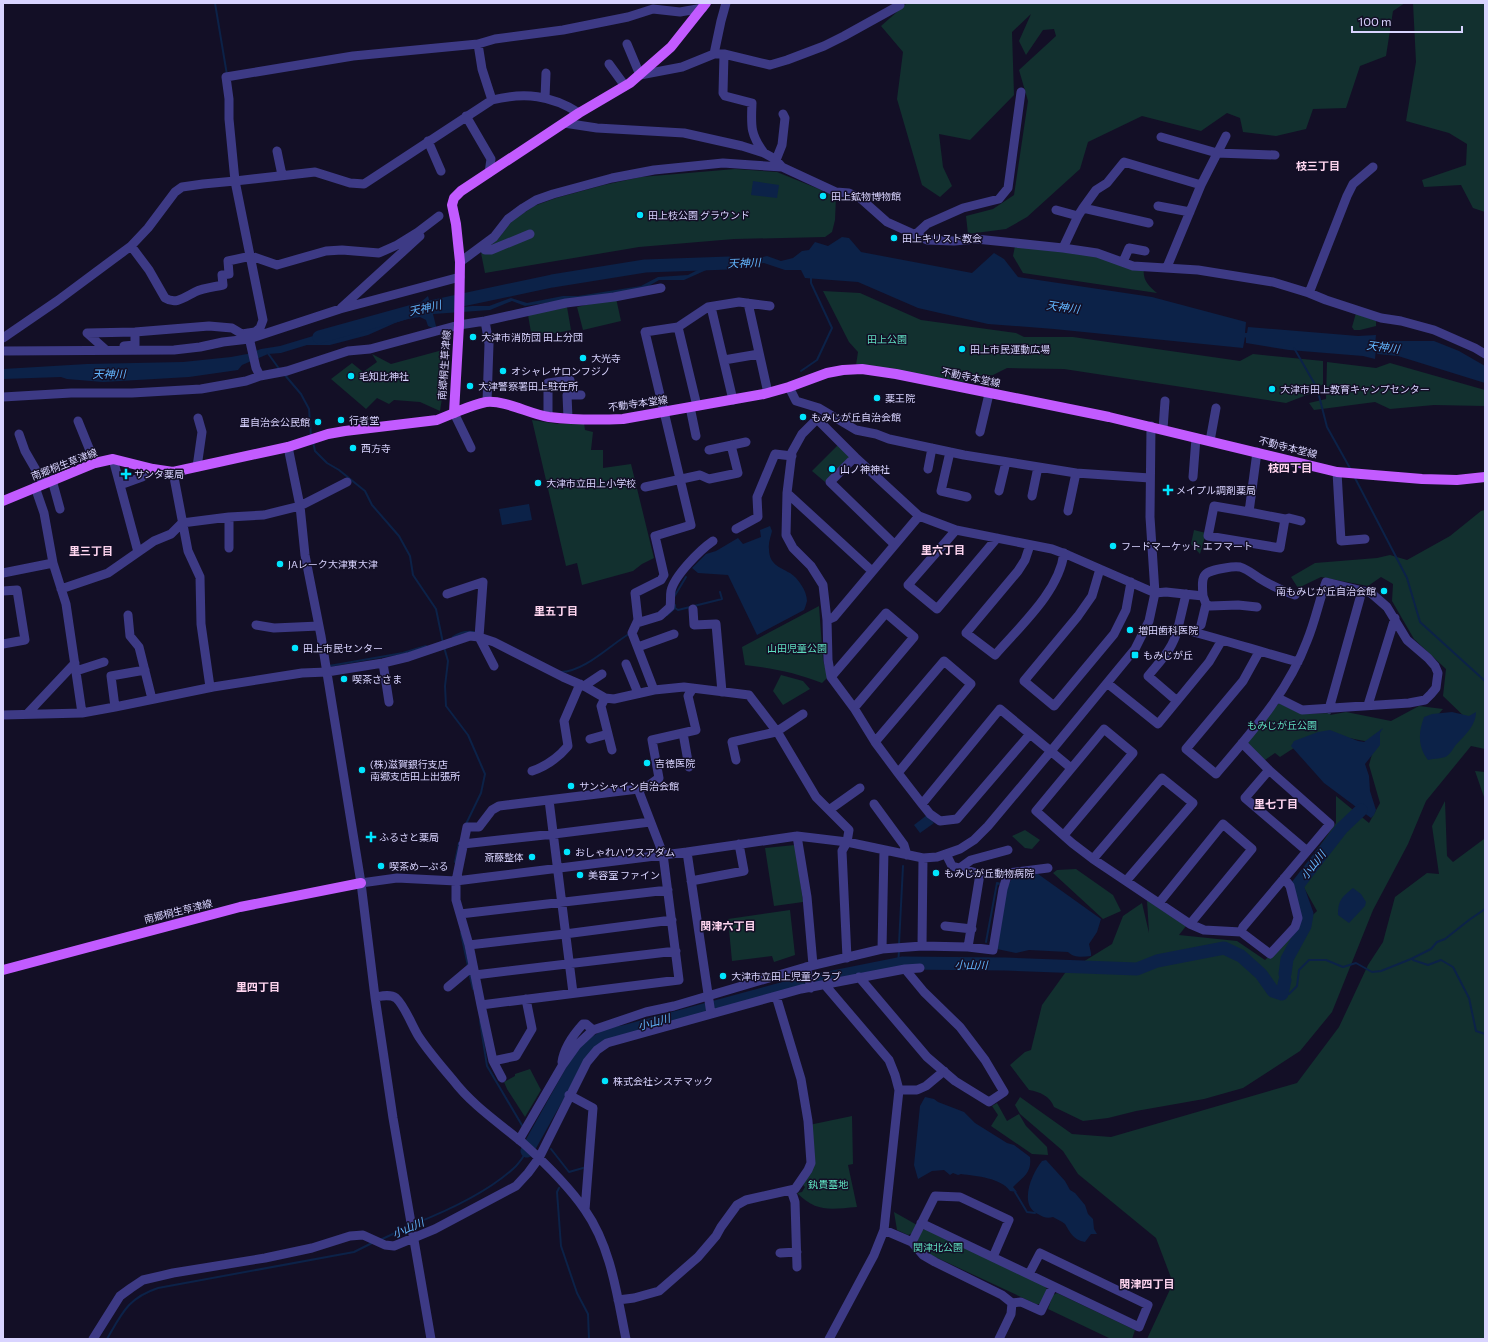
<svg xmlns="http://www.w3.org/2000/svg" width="1488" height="1342" viewBox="0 0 1488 1342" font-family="Commissioner,'Noto Sans JP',sans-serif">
  <rect width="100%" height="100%" fill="#130f26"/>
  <path fill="#12302f" d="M907,3H1405L1393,11L1386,56L1360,66L1346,108L1313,109L1306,129L1276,136L1243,132L1240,118L1227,113L1201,131L1142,116L1088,142L1080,169L1027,217L1006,229L968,234L966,216L993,209L1014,195L1028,101L1019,70L1056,36L1054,29L1043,30L1026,55L1019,41L1031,14L1012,32L1014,95L970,140L939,134L943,167L952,186L940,197L922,185L897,99L903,52L881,26Z
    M1413,3H1485V212L1473,208L1461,185L1424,187L1422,180L1466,165L1467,144L1449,133L1406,121L1416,62Z
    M735,169L777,172L836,196L835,220L832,232L825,237L734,239L639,247L485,273L481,253L498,239L512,221L534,206L556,198L604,185L641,177Z
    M1015,246L1080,253L1144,268C1142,280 1149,286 1157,293L1023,273L1013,256Z
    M823,291L860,293L921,320L1016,333L1024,337H1073L1240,361L1253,354L1323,361V384L1312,393L1286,403L1064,369L1007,368L993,375L969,378L963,382L856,365L858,352L849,342Z
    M616,298L621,321L583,330L577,307Z
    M567,307L571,330L532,338L528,315Z
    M1356,313L1376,321V326L1360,330H1354L1352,327Z
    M450,348L440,411L420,402L394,400L389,404L377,398L366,409L331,379L352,363L363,372L377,362L372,354L391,364Z
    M1327,362L1376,368L1390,363L1485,390V406L1434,405L1390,409L1375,402L1314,410L1309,403L1326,399Z
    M532,420L558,424L584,423L585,430L593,432L591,450H603V468L631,464L654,558L642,564L633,571L582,585L577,563L566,566Z
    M838,445L850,457L825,482L812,471Z
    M1485,510V749L1471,746L1426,801L1408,844L1373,910L1332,1012L1300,1051L1243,1088L1204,1099L1136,1111L1108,1118L1083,1121L1054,1107C1050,1096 1040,1092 1029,1090L1010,1065L1025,1052L1031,1050L1042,1005L1065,973L1112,944L1123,916L1142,903L1149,933L1147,900L1186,926L1179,935L1237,941L1265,960L1317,911L1303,886L1302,871L1336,823V796L1369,823L1380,803L1369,765L1375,743L1328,734L1300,744L1280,757L1275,753L1265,760L1245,743L1279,703L1302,714L1331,713L1330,715L1346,712L1391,721L1419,706L1443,709L1428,726L1470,722L1443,696L1446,669L1414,639L1392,601L1393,584L1381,577L1368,586L1321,577L1298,588L1291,577L1315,563L1377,558L1390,555L1407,560L1450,536L1481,511Z
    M1194,530L1206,533L1200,554L1191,544Z
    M819,606L823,660L828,677L822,683C797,673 772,668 745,665L742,647Z
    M781,675L803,681L810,689L783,705L773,691Z
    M1475,771L1485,772V1339H1147L1173,1283L1156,1238L1078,1174L1063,1151L1020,1114L1015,1105L1020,1097L1072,1134L1111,1137L1297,1083L1339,1027L1368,965L1383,942L1395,897L1427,873L1439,874L1432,826L1445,801L1447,856L1453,862L1484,839V797Z
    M1025,830L1040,840L1032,849L1025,848L1012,836Z
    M795,845L803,902L774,906L765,848Z
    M1076,869L1113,895L1121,911L1103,919L1053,873L1057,870Z
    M790,910L795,955L774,962L772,956L732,961L728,919Z
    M530,1069L541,1090L525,1117L507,1089L504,1082L515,1076V1074Z
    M997,1103L1007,1121L1019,1114L1026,1126L1047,1147L1048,1155L1032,1154L991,1126L998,1115L992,1106Z
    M852,1116L853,1164L848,1165L857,1207C831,1209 817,1213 797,1193L802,1192L805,1187L803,1185L811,1165L809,1125Z
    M894,1212L917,1225L913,1233L908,1235L897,1230Z
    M926,1229L1045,1286L1047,1290L1040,1304H1036L929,1254L918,1245L917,1239L922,1230Z
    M1057,1293L1135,1330L1132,1339H1111L1048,1309L1053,1295Z"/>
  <path fill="#0c2248" d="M753,181L779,185L777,198L751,195Z
    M842,237L849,238L861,252L972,273L994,253L1004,259L1018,277L1152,297L1246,322L1245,333H1247L1248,327L1358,336L1376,335L1375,345L1378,344V342L1386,341H1434L1459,351L1485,366V383L1398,356L1377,354L1378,349L1376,348L1375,359L1363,356L1289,350L1246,343V338L1245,337L1243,348L1054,329L988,324L918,308L858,282L805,278L801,270H785L764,263L713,267L684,280H659L647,287L634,290L525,306L512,301L490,310L433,314L437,330L428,326L426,320L420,317L407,319L395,323L368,335L330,345H307L281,353L268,354L242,365L238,370L189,377L103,382L67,379L61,377L3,379V369L87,364L183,362L231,357L247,354L261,349L280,346L333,330L336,335L359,331L386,321L401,318L422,311L421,302L428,296L432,310L472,306H489L511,298L527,303L563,296H578L641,286L658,277L688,275L713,262L728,260L755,259L767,256L781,261L793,258L802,251L809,250L815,242L828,246Z
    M529,504L532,520L502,525L499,509Z
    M770,526L772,531C771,536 768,543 769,549C769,564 779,567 790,573C798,578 807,591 807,601C806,604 805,608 804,610L757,635L728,575L698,573L692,568L706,554L716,551L738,538L743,544L761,537L760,530Z
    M1452,712L1469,716L1476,712C1476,726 1464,736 1455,746C1453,749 1450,754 1447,756C1443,759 1434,758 1428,760C1418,747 1418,733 1424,717L1432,714Z
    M1383,728L1380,733V745L1365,764L1369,776L1370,791L1376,810L1374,815L1371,818L1324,783L1291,746L1294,741L1318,732L1330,730L1358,741L1364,742Z
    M927,815L934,823L920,833L914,825Z
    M1038,874L1101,919L1097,932L1089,944L1091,953V956C1082,957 1074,958 1068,952L1029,950L1016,953L997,949L1007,888L1013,876Z
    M1353,888L1361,894L1366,902L1365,906L1349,923L1338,915C1338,900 1342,897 1353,888Z
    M925,1097L934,1099L938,1102L964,1112L975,1123L1007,1143L1014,1145L1030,1157C1032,1173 1023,1177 1013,1187L1017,1192L1010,1191C1001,1178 977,1176 961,1174L958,1175L953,1173L950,1175L944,1170L932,1171L918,1179L914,1165L920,1106Z
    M1046,1160L1065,1181L1070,1190L1075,1193L1085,1205L1088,1214L1093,1219L1094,1229L1097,1234H1091L1085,1242C1073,1240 1070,1232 1065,1224C1062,1221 1056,1219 1053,1217C1047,1219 1043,1217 1038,1214C1018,1205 1032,1173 1042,1161Z"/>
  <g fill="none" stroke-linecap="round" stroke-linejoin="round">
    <path stroke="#0c2248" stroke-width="2" d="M215,3L227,75
      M1294,348L1317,388L1327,427L1351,470
      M267,352L280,370
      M801,371L817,360L832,328L811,283V276
      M284,374L301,394L309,409L311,436
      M313,442L315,451L327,463L339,470L365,491L372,505L399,536L410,556L413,575L436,609L443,643
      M1355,478L1407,578L1420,622L1485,681
      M674,597L686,577
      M675,608L678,610L722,599L720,592
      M667,615L675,608V605
      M453,637C461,632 468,630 477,633
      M444,647L448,661L445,686L446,706L468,735L485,774L481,793L466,824
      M329,666L403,653L426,646
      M561,672C584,672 610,645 629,634
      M455,862L459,843
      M461,933L468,966
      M986,942L997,883L1001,884
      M899,944L903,866
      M1413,960L1428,965L1441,960L1453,967L1469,998L1476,1031L1485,1034
      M898,964L899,951
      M469,972L473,989
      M1282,994H1289L1297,986L1299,970L1309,960H1326L1343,967L1356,963L1372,972L1381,971L1411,959L1431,949L1437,942L1445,939L1469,920L1485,909
      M480,1021L487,1066L523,1127
      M551,1149L569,1172L583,1168
      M559,1188L557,1192L561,1246L577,1293L588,1314L589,1339
      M1015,1192L1027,1212L1035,1213
      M414,1224C447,1211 488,1192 514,1168C519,1164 523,1157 527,1151
      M380,1240L408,1227
      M107,1339C122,1313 128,1298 158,1288L354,1252L372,1243"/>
    <path stroke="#0c2248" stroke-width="13" d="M319,337L420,309L552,281L645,266L729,263
      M1285,974L1287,959L1305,926L1307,914L1297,886L1342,828L1361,810
      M527,1151L579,1058L592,1044L609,1034L623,1032L807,982L902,963L1006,964L1137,969L1157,961L1224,948L1241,956L1261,974L1273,991L1282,994L1285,980"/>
    <path stroke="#3d3a85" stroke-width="9" d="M478,44L482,69L492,100
      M627,44L640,75L682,67L714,54H724L770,65L787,60L824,46L844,36L900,5
      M714,54L721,21L726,3
      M724,54L723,93L725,96L752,103C751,126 750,134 764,153
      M609,64L625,86
      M545,98L546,73
      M466,116L491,159L489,173
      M564,123L597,128L684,133L742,146L764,153L775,159L782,167
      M1161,137L1217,153L1275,155
      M428,141L441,171
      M277,151L282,175
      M776,160L782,145L785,118L783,114
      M1201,185L1226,136
      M1158,206L1190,212
      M1083,208L1149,223
      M1056,210L1078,216
      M915,235L927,224L963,208L999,199L1008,188L1021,92
      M131,246L149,270L165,298C176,305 185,297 195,292C203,288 214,287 223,285L222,275L229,274L228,261L251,256L277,265L326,251L342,250L379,253L397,245L418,232L439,216
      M482,246L485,250H491L530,234
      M1063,248L1078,216L1083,208L1096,190L1107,183L1124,162L1201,185L1167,267
      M460,262L494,237L508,219L523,208L536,200L553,194L612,178L654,170L723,163L752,165L782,167L836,192L849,193L860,198L887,222L927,240L954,241L976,239L1063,248L1097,253L1133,266L1198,270L1273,282L1309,293L1326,300L1381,318L1401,321L1434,330L1475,348L1485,354
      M1123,262L1129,248L1145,251
      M1309,293L1347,196L1353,184L1373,167
      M748,303L768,393
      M711,307L733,400
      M341,308L420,236
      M485,321L489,344L487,402
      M678,327L697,406
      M87,333L135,332L209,326L232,328L242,334L255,332L260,328L263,320L235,181L229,119V99L226,77L353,56L478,44L495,39L563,30L628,17L653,9L680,12L703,8
      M87,333L106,350
      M248,333L256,368L260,376
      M3,338L57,301L131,246L148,228L175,192L182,187L203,184L235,181L315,172L350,183L364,184L492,100C525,92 551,95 579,113
      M124,346L135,345V332
      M3,351L174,350L200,347L223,342L249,339L340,309L460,277
      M724,360L759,354
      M789,387L796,401L819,408L856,430L876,434L889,439L964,455L1076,473L1150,478
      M3,397L71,393H132L201,389L246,381L260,376L287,371L348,351L370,349L459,325L485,321L566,303L614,297L661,288
      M690,407L696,436
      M454,413L471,448
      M548,417V383L570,380
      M568,418L567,395H581
      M78,421L95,463
      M1163,429L1165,401
      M980,432L989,394
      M19,434L25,451L44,484
      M1210,441L1216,408
      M288,447L300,506L305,555L321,636L361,883L375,997L393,1118L431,1339
      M709,450L746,442
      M950,452L941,491L967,497
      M855,457L830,482L894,544
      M113,459L138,552
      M197,467L202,432L198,418
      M928,469L932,448
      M173,472L188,551L200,577L201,624L210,687
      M1337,472L1341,541L1365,539
      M1193,477L1196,438
      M52,480L60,509
      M120,485L142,477L153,469
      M35,487L44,513L53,563L66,604L82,713
      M645,487L700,475L709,479L738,473L731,445
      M999,491L1006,462
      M787,493L872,571
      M1032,496L1038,467
      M1068,511L1076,473
      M1249,512L1285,519L1280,548L1208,536L1214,506L1249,512L1257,452
      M1285,519L1289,518L1301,521
      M736,529L758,517L757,497L775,454L792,456
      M956,530L908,585L937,609L997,538
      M1030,545L1025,560L1018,571L966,633L995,655C1020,626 1059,592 1064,553
      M229,548V517
      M1100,569L1092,596L1078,616L1024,681L1054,706L1114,634L1126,610L1131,582
      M3,573L53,563
      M61,589L108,573L154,541L171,534L182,523L229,517L264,515L300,506L347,482
      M3,591L17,590L25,640L3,644
      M447,594L483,582L479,637L494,666
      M1203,596L1206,604L1210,606L1238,605L1257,607
      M693,609L694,625L716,624L722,692
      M128,615L130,636L139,647L152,699
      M827,620L834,617L919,516
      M637,623L660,616L670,607C671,602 670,596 671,591C674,576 700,550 713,541
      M256,625L274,628L319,626
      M1201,625L1206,604
      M1178,628L1186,594
      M638,647L674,634
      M1259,652L1243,681L1186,749L1216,774C1251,733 1288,692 1307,641C1315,622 1319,601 1326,582L1371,593L1387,607L1407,640L1428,658L1435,666L1438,673L1437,680L1436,688L1431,694L1425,700L1409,703L1302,710L1278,698
      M383,663L389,702
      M626,664L638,693
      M76,671L104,662
      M831,677L886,613L914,637L854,708
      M1107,683L1158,724L1209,662L1222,640
      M584,686L602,674
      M654,690L632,633L638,620L635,593L661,580L664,575L655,536L691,525L645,332L678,327L708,307L739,302L770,306
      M605,698L601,706L612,750
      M1177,701L1148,676C1161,660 1173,649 1178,628C1218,638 1258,651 1298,662
      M1368,705L1395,618
      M115,707L111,676L145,670
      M1329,709L1362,591
      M27,714L75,663
      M3,715L82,713L115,707L213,687L302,673L327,672L383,663L408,657L470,636L479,637L494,642L563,677L586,687L605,698L614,699L654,690L684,687L749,695L778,733L816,797L849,830L847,842L842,851L847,958
      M683,733L689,767
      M590,739L608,734
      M875,742L944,661L971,684L898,773
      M736,760L732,742L776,732L803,714
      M1071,768L1000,709L922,804L898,773L875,742L854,708L831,677L828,660L827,620L823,585L811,566L793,548L786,535L787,493L792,452L802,434L817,419L855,457L919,516L956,530L1052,549L1068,555L1155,593L1166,592L1203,596C1201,573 1203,572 1225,568C1230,567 1235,566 1240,567C1247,569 1253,574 1259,578C1270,585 1283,591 1295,595
      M1269,770L1245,798L1307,851
      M532,771C547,766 558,758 568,746L564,721L580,684
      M638,789L663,854L679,980L481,1005L469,945L456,900V881L467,827H479L492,810L499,806Z
      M638,789L648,786L659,778L652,740L696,730L688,696L693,688
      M549,800L573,993
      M874,804L904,845L907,855
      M922,804L930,814L940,821L957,819L1030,734
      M829,810L860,788
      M1064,835L1133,753L1104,729L1036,811L1072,843L1093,859L1190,924L1204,930L1241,932L1243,927L1330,824L1269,770L1242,743
      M797,836L807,897L813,965
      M463,844L554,834L650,822
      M687,852L711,1014
      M946,854L952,866L980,874L1008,873L1048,868
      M1093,859L1162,778L1193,803L1126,881
      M960,868L971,860L1008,850
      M691,881L744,871L739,844
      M361,883L397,878L456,881L687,852L797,836L847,842L923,858L937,857L960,849L974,840L988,826L1051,751L1135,649L1149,621L1155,593L1150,517L1151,426
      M1159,903L1223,824L1252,849L1190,924
      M460,914L668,890
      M945,926L972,929
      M1241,932L1270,954L1295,927L1298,918L1290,886L1284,878
      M469,945L565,934L672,920
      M922,946L923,858
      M968,947L980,874
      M882,949L922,946L968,947L993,950L1003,889L1008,873
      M806,967L811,988
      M475,975L676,951
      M859,977L927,1057L955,1081L989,1102L1004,1092L985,1060L960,1027L924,992L905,969
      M825,985L889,1060L895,1075L899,1090L884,1230L874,1255L829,1339
      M448,987L473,966
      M375,997C382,996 390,994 396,998C405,1006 412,1026 419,1037C429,1052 441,1066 453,1080C472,1105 499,1123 523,1143C545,1163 568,1185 585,1210C611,1247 617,1295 626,1339
      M481,1005L493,1061L516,1056L532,1029L526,999
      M493,1061L502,1078
      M562,1062C564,1047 573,1035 583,1024H586L593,1030
      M899,1090H917L926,1086L944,1071
      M569,1095L593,1108L585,1210
      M519,1140L562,1066L577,1045L593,1030L646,1012L674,1006L806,967L882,949L884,850
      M791,1190L795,1202L797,1267
      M921,1223L1139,1327L1148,1305L1040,1253L1029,1274
      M884,1230L912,1242L923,1255L935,1262L1002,1295L1012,1303L1011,1314L999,1339
      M912,1242L935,1196L960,1197L1009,1220L993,1257
      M780,1253L797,1252
      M618,1300L634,1298L659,1291L698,1257L716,1236L721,1227L737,1205L746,1200L795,1189L808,1170L811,1163L808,1121L801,1079L776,996
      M1012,1303L1021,1302L1041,1311L1053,1286
      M93,1339L120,1296L131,1288L143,1280L173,1273L265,1258L312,1248L350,1236L363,1235L385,1245L394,1246L435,1229L516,1186L528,1173L539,1158L587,1062L597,1050L607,1043L801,989L905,969L920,968"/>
    <path stroke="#c25bff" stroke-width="10" d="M454,413C464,409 475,404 486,402C506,400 529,414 549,417C573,420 599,420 623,419L764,394L789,387L827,373L843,370L862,369L896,374L1109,417L1337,472L1422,479L1457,480L1485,477
      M3,501L95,463L113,459L153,469L173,472L288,447L328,434L345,431L437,420L454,413L459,325L460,262L456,224L452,205L454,198L461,191L579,113L630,83L671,47L706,3
      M3,970L240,907L361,883"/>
  </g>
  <g fill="#00e5ff" stroke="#130f26" stroke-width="1.5">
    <circle cx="823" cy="196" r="4"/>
    <circle cx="640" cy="215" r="4"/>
    <circle cx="894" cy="238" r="4"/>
    <circle cx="473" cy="337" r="4"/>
    <circle cx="962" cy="349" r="4"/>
    <circle cx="583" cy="358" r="4"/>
    <circle cx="503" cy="371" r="4"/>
    <circle cx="351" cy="376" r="4"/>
    <circle cx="470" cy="386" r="4"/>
    <circle cx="1272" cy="389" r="4"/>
    <circle cx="877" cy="398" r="4"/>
    <circle cx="803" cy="417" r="4"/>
    <circle cx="341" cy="420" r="4"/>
    <circle cx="318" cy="422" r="4"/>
    <circle cx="353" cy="448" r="4"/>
    <circle cx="832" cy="469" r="4"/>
    <path d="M124 468h4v4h4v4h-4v4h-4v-4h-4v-4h4z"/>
    <circle cx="538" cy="483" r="4"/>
    <path d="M1166 484h4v4h4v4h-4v4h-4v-4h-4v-4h4z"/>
    <circle cx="1113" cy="546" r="4"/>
    <circle cx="280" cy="564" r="4"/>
    <circle cx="1384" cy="591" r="4"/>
    <circle cx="1130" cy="630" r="4"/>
    <circle cx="295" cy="648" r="4"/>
    <rect x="1131" y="651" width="8" height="8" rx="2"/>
    <circle cx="344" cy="679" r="4"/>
    <circle cx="647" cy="763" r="4"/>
    <circle cx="362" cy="770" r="4"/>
    <circle cx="571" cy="786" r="4"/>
    <path d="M369 831h4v4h4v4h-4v4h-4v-4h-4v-4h4z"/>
    <circle cx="567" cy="852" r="4"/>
    <circle cx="532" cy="857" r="4"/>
    <circle cx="381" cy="866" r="4"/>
    <circle cx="936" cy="873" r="4"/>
    <circle cx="580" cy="875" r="4"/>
    <circle cx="723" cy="976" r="4"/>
    <circle cx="605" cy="1081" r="4"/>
  </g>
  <g text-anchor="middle" stroke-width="3" stroke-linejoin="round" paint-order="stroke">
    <g font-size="10" fill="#d9d4ff" stroke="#130f26" text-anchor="start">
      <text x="831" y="200">田上鉱物博物館</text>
      <text x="648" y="219">田上枝公園 グラウンド</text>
      <text x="902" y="242">田上キリスト教会</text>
      <text x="481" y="341">大津市消防団 田上分団</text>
      <text x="970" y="353">田上市民運動広場</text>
      <text x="591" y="362">大光寺</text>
      <text x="511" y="375">オシャレサロンフジノ</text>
      <text x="359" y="380">毛知比神社</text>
      <text x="478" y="390">大津警察署田上駐在所</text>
      <text x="1280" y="393">大津市田上教育キャンプセンター</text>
      <text x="885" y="402">薬王院</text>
      <text x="811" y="421">もみじが丘自治会館</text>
      <text x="349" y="424">行者堂</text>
      <text x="310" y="426" text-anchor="end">里自治会公民館</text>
      <text x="361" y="452">西方寺</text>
      <text x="840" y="473">山ノ神神社</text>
      <text x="134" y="478">サンタ薬局</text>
      <text x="546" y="487">大津市立田上小学校</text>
      <text x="1176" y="494">メイプル調剤薬局</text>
      <text x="1121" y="550">フードマーケット エフマート</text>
      <text x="288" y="568">JAレーク大津東大津</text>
      <text x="1376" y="595" text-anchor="end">南もみじが丘自治会館</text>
      <text x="1138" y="634">増田歯科医院</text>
      <text x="303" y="652">田上市民センター</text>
      <text x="1143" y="659">もみじが丘</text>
      <text x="352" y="683">喫茶ささま</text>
      <text x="655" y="767">吉徳医院</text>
      <text x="370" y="768">(株)滋賀銀行支店<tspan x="370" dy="12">南郷支店田上出張所</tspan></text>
      <text x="579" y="790">サンシャイン自治会館</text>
      <text x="379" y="841">ふるさと薬局</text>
      <text x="575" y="856">おしゃれハウスアダム</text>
      <text x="524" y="861" text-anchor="end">斎藤整体</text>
      <text x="389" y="870">喫茶めーぷる</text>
      <text x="944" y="877">もみじが丘動物病院</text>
      <text x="588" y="879">美容室 ファイン</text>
      <text x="731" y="980">大津市立田上児童クラブ</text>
      <text x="613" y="1085">株式会社システマック</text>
    </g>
    <g font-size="10" fill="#5fe0c0" stroke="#130f26">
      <text x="887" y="343">田上公園</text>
      <text x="797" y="652">山田児童公園</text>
      <text x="1282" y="729">もみじが丘公園</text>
      <text x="828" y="1188">釻貴墓地</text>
      <text x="938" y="1251">関津北公園</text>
    </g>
    <g font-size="10" fill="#d9d4ff" stroke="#130f26">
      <text transform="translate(444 365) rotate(-86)" y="4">南郷桐生草津線</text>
      <text transform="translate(971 377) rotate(12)" y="4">不動寺本堂線</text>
      <text transform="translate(638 403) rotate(-8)" y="4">不動寺本堂線</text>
      <text transform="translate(1288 447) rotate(14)" y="4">不動寺本堂線</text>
      <text transform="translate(64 464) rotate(-21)" y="4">南郷桐生草津線</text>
      <text transform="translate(178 911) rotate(-14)" y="4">南郷桐生草津線</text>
    </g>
    <g font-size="11" font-weight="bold" fill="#ffd6f0" stroke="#130f26">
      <text x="1318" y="170">枝三丁目</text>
      <text x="1290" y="472">枝四丁目</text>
      <text x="943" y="554">里六丁目</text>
      <text x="91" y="555">里三丁目</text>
      <text x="556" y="615">里五丁目</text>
      <text x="1276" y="808">里七丁目</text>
      <text x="728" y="930">関津六丁目</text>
      <text x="258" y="991">里四丁目</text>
      <text x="1147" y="1288">関津四丁目</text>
    </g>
    <g font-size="11" font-style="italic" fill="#62b6ff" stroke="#130f26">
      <text transform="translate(744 263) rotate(-2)" y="4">天神川</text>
      <text transform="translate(1063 307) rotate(8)" y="4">天神川</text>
      <text transform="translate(425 308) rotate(-13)" y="4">天神川</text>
      <text transform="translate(1383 347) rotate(7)" y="4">天神川</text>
      <text x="109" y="378">天神川</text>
      <text transform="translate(1313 865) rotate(-52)" y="4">小山川</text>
      <text transform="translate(971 965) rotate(1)" y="4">小山川</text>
      <text transform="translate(654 1022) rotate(-15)" y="4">小山川</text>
      <text transform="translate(408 1228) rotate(-24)" y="4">小山川</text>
    </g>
  </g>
  <rect width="1488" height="1342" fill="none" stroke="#d9d4ff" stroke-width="8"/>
  <path d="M1352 26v6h110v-6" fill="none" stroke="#d9d4ff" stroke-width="2"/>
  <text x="1358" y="26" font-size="12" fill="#d9d4ff" stroke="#130f26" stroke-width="3" paint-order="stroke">100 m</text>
</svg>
